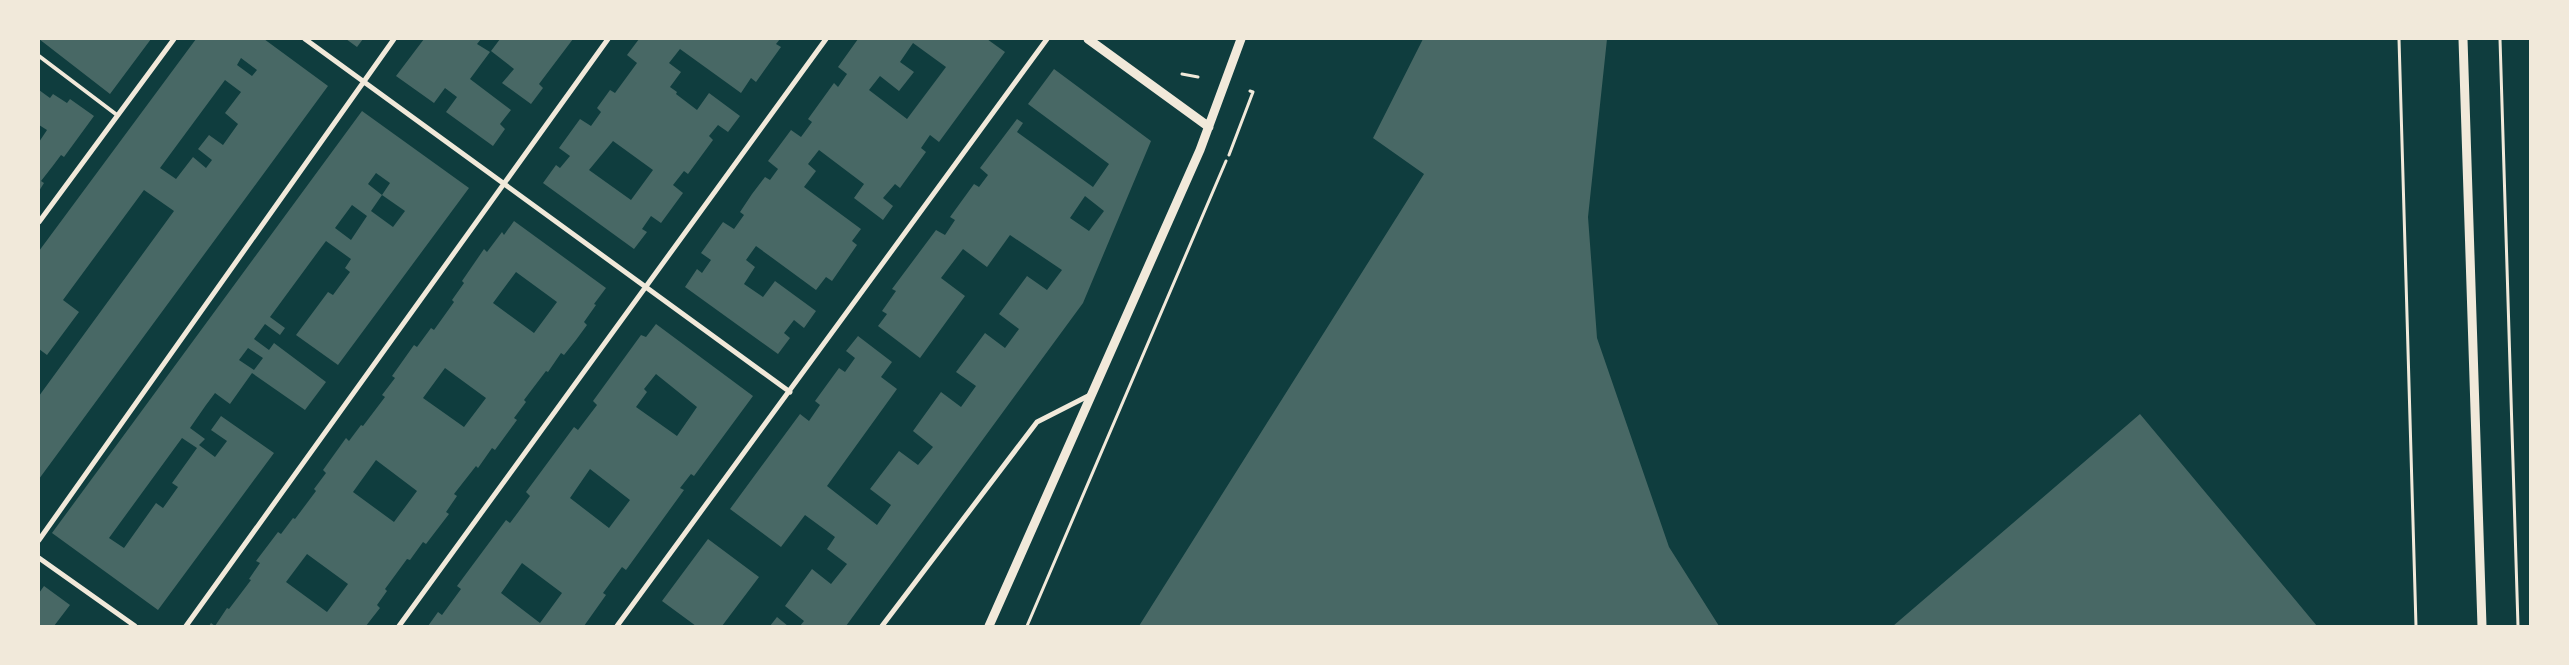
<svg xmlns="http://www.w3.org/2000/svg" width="2569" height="665" viewBox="0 0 2569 665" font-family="Barlow,sans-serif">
  <rect width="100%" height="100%" fill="#0f3d3e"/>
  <path fill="#486865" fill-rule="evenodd" d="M39,39H151L110,94Z
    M196,39H264L328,86L39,479V396L174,211L144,190L63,300L79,312L47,355L39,349V251ZM241,58L257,70L252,76L237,65ZM225,80L241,92L225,113L238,124L223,145L209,135L198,149L212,160L206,168L193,157L176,179L160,168Z
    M346,39H363L357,47Z
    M424,39H481L477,44L490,52L470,79L511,110L500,124L505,129L493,146L446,112L457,97L445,88L434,103L396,76Z
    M500,39H573L539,84L543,88L531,104L502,83L514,69L491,51Z
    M639,39H780L776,44L781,47L756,82L751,78L741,93L680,49L669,63L681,72L670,87L677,92L676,94L697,110L709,93L740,116L728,132L718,125L709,136L713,140L688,174L684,171L673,185L683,193L661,223L651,216L642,229L647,232L634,249L543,183L556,165L560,168L570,156L559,148L580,119L591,126L601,112L597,108L610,90L615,93L637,63L627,55ZM613,141L653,170L631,200L589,170Z
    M858,39H987L1005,52L939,142L930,135L921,148L926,152L900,188L895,184L883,198L893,206L883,220L854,198L864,184L819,150L808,164L816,171L804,187L861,229L852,241L857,245L832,281L826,277L816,290L756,246L746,260L755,267L744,284L763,297L775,281L816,311L804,328L794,320L784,333L790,338L778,354L685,287L697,269L702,273L711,260L701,253L723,222L734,229L744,215L740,212L752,194L765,177L770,180L778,169L768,161L791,130L801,137L812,122L808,119L834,83L838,87L847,74L838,67ZM913,43L946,67L907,119L869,90L880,76L899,91L914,72L900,62Z
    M1423,39H1607L1588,217L1597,338L1669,547L1719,626H1139L1424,174L1373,138Z
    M1054,69L1151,141L1083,303L846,626H800L804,621L785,606L812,569L831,584L847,564L827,549L835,537L805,515L781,547L730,509L800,414L809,421L820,405L815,401L839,368L845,372L855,358L846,351L858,336L892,362L881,377L897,389L827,486L877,525L891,505L870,489L899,451L918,465L933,447L913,431L941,392L961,407L976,386L956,372L985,333L1005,348L1019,329L999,314L1027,276L1047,290L1062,270L1010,235L987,267L963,249L941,278L965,296L920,358L878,326L887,314L882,311L896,291L892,289L936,230L945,235L955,220L950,217L974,184L979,187L988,175L980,168L1017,119L1023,123L1017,132L1093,187L1109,164L1028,104ZM1085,196L1104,211L1089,231L1070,218Z
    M39,90L50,98L53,94L67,103L70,99L94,116L64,157L61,155L52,167L41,181L44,183L39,191V142L47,130L39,125Z
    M362,111L469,188L338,365L296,335L328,292L333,295L350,272L345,268L351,259L326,241L320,249L270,317L285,328L280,335L265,324L254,339L269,350L274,343L326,382L305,410L252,373L230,404L215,393L206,405L190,428L205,439L199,445L215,457L227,441L211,430L221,416L274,453L158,610L52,533ZM376,173L390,183L382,195L368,184ZM382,195L405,211L393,227L371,211ZM352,205L367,216L351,240L335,228ZM248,348L263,358L254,370L239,360ZM182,438L197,448L172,483L178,487L163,508L156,503L124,548L109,538Z
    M514,221L606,288L594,304L596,305L584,322L587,325L576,340L564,355L561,353L548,372L546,371L524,400L526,402L514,418L517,420L495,450L492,448L478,468L476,466L454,494L457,496L446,512L449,514L426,544L423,542L410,560L407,559L385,589L387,591L377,605L380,608L369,622L366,626H209L211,623L215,626L227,608L229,609L251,580L249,579L260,563L256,561L278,532L281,534L293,518L295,519L316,491L314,489L326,473L323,470L346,438L349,441L361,425L363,426L385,397L382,395L395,378L392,376L414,345L417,347L431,328L434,330L454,302L452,300L464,283L462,281L484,249L487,252L502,232L504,235ZM516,272L557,302L534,333L493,303ZM445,368L486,398L464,427L423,398ZM376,460L417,491L394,522L353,492ZM307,554L348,584L327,612L286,582Z
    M656,324L753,396L694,476L691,474L680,488L684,490L626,570L622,567L603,593L606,595L584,626H428L438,612L442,615L461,589L457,586L506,520L510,523L519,511L530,496L526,492L574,427L578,430L597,405L593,401L641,335L646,337ZM656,374L697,407L677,436L636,407L647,392L644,389ZM590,469L630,500L609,528L570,498ZM522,563L562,593L540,623L501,593Z
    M2140,414L2317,626H1893Z
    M708,539L759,577L722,626H696L662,601Z
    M44,586L70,605L54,626H39V593Z
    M777,617L788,626H770Z"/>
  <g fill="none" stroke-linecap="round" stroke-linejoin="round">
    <path stroke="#f1e9da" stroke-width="3" d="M2399,39L2416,626
      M2500,39L2518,626
      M1182,74L1198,77
      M1229,155L1253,92L1250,91
      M1027,626L1226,161"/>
    <path stroke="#f1e9da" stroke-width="4" d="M39,56L117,115"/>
    <path stroke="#f1e9da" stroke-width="5" d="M305,39L790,392
      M39,222L174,39
      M39,540L394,39
      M39,558L135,626
      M186,626L608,39
      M399,626L826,39
      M617,626L1047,39
      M882,626L1037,422L1090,395"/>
    <path stroke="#f1e9da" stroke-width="9" d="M1088,39L1209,127
      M2463,39L2482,626
      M989,626L1200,150L1241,39"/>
  </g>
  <rect width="2569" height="665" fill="none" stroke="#f1e9da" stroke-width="80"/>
</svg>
